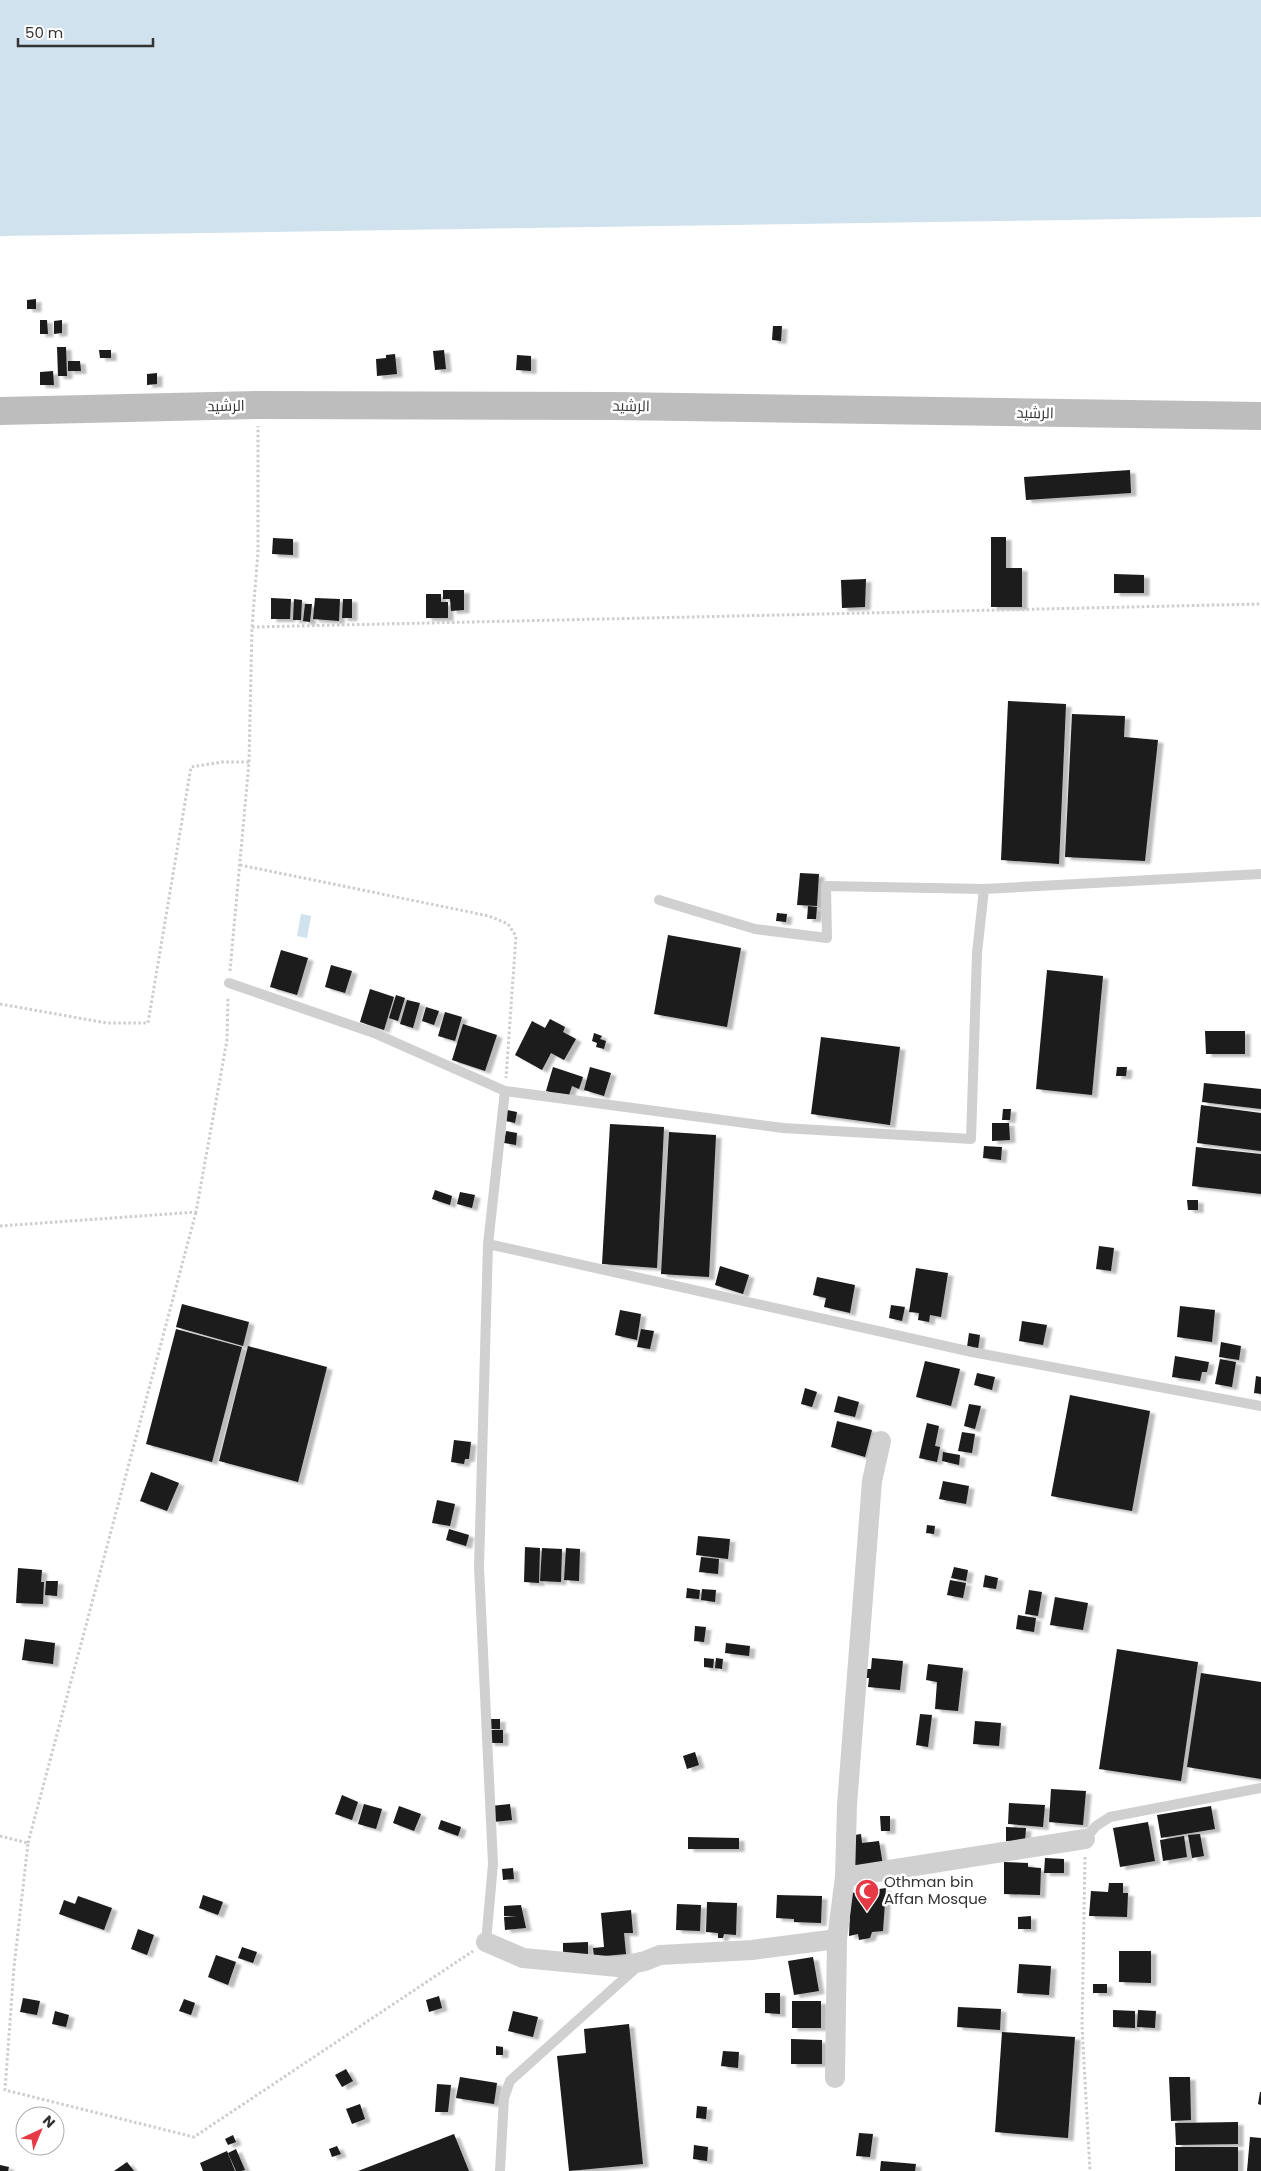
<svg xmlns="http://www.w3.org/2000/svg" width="1261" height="2171" viewBox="0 0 1261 2171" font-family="Poppins,Cairo,sans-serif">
  <defs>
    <filter id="shadow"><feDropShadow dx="5.5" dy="3" stdDeviation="1" flood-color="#0004"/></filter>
  </defs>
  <rect width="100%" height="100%" fill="#fff"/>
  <path fill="#cfe2ee" d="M0,0H1261V217L0,236Z
    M301,914L311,916L307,938L297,936Z"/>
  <path fill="#1a1a1a" filter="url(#shadow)" d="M36,299V309H27V300Z
    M40,320H47L48,334H40Z
    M62,320V333L54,334V321Z
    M773,326H782L781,341L772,340Z
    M57,347H66L67,376H58Z
    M99,350H111V358H100Z
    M444,350L446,369L435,370L433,351Z
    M395,354L397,374L377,376L376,359L386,358V355Z
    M517,355L531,356V371L516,370Z
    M68,361H80L81,371H68Z
    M53,371L54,385H40V372Z
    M157,373V384L147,385V374Z
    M1130,470L1131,493L1026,500L1024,477Z
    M991,537H1006V568H1022V607H991Z
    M273,538L293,539V555L272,554Z
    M1114,574L1144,575V593H1114Z
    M866,579L865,607L842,608L841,580Z
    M443,590H464V610L451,611L450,599H443Z
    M426,594H441V602H448V618H426Z
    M271,598L291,599L290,619H271Z
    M315,598L340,599L339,621L313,619Z
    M294,599L302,600L301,620H293Z
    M343,599H352V618H342Z
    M305,604H312L310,622L303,621Z
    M1008,701L1066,704L1059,864L1001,860Z
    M1072,714L1125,716L1124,737L1158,740L1145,861L1065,857Z
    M800,873L819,874L817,906L797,905Z
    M808,906L817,907L816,919H807Z
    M777,913L787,914L786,922L776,921Z
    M668,935L741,948L727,1027L654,1014Z
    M281,950L308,958L297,995L270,987Z
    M331,965L352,971L345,993L325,987Z
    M1047,970L1103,976L1092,1095L1036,1089Z
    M370,989L394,997L384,1030L360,1022Z
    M396,995L405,998L398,1021L389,1018Z
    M407,1000L420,1003L413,1028L400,1024Z
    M426,1007L439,1011L434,1025L422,1021Z
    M445,1012L462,1017L455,1041L438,1036Z
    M550,1019L565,1027L563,1032L576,1039L564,1060L551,1053L542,1070L515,1055L532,1021L545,1028Z
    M463,1024L497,1035L485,1071L452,1060Z
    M1205,1031H1245V1054H1206Z
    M594,1033L602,1036L600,1039L606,1041L604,1049L596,1047L597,1043L592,1041Z
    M821,1037L900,1047L890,1125L811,1114Z
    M553,1067L583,1077L579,1089L572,1086L568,1098L546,1091Z
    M590,1067L611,1073L604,1096L584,1090Z
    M1117,1067H1127L1126,1076H1116Z
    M1204,1083L1261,1089V1109L1202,1102Z
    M1201,1105L1261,1113V1151L1197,1143Z
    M1003,1109H1011L1010,1120H1002Z
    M507,1110L517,1112L515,1123L506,1121Z
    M992,1123H1009L1010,1140L992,1141Z
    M610,1124L664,1127L657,1268L602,1264Z
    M506,1131L517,1133L516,1145L504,1143Z
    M669,1132L716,1135L709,1277L661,1274Z
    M984,1146L1002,1147L1001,1160L983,1158Z
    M1196,1147L1261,1154V1194L1192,1186Z
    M435,1190L452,1196L450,1205L432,1199Z
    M460,1192L475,1195L472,1208L457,1204Z
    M1187,1200H1198V1210H1188Z
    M1099,1246L1114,1248L1111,1271L1096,1269Z
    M720,1266L749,1275L743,1294L715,1285Z
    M916,1268L948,1273L941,1317L930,1315L929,1322L918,1320L919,1313L909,1312Z
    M817,1277L855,1285L850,1313L824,1307L826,1298L813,1295Z
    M182,1304L249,1322L243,1346L176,1327Z
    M891,1305L905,1307L902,1321L889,1318Z
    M1180,1306L1215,1310L1212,1342L1177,1337Z
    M620,1310L641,1314L637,1340L615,1335Z
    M1022,1321L1047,1325L1043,1345L1019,1341Z
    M176,1329L242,1347L212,1462L146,1444Z
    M641,1329L654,1331L650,1349L637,1347Z
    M969,1333L980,1335L978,1349L967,1347Z
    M1221,1342L1241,1346L1239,1360L1219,1357Z
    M248,1346L327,1367L298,1482L219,1461Z
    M1175,1356L1209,1362L1207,1372H1202L1200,1381L1172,1377Z
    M1220,1359L1236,1362L1232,1387L1215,1384Z
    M925,1361L960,1369L951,1406L916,1397Z
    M977,1373L995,1377L992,1390L974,1385Z
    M1256,1376L1261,1377V1394L1254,1393Z
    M805,1388L817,1392L812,1407L801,1404Z
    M1070,1395L1150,1411L1132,1511L1051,1496Z
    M838,1396L859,1402L855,1417L834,1412Z
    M969,1404L981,1406L975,1429L964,1426Z
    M837,1421L872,1430L865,1457L831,1447Z
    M927,1423L939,1426L935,1446L940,1447L937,1462L919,1458Z
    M962,1432L975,1434L972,1453L958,1451Z
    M454,1440L471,1442L469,1459H465L464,1464L451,1462Z
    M943,1452L960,1455L959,1465L942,1461Z
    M151,1472L179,1483L167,1511L140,1501Z
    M943,1481L969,1486L966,1504L939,1499Z
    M437,1500L455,1504L450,1526L432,1523Z
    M927,1525L935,1526L934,1534L926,1533Z
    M449,1529L469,1535L466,1546L446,1540Z
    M698,1536L730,1539L728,1559L696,1555Z
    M525,1547L540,1548L539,1583L524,1582Z
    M542,1548L562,1549L561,1582L540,1581Z
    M566,1548L580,1549L579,1581L564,1580Z
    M701,1557L719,1559L718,1574L699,1572Z
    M954,1567L968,1570L966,1581L951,1578Z
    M18,1568L42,1570L41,1582H44L43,1604L16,1603Z
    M985,1575L998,1578L996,1589L983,1587Z
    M950,1580L966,1583L963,1598L947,1595Z
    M46,1581H58L57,1596L45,1595Z
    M687,1588L700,1590L699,1599L686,1598Z
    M702,1589L716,1590L715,1602L701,1600Z
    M1029,1590L1042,1592L1038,1616L1025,1614Z
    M1055,1597L1088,1603L1083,1630L1050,1625Z
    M1018,1615L1036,1618L1034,1632L1016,1629Z
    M695,1626L706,1627L704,1642L694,1641Z
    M25,1639L55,1643L53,1664L22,1660Z
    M726,1643L750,1646L749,1656L725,1653Z
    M1117,1649L1198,1662L1181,1781L1099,1769Z
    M704,1658L714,1659L713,1668L704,1667Z
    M716,1658L723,1659L722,1669L715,1668Z
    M872,1658L903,1661L900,1690L868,1687L869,1678H865L866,1669H871Z
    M928,1664L963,1668L958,1711L935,1709L937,1682L926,1680Z
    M1201,1673L1261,1682V1779L1187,1767Z
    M920,1714L932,1715L928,1747L916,1745Z
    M488,1719H500V1729H488Z
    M975,1721L1001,1723L999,1746L973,1744Z
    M489,1730H503V1743H489Z
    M695,1752L699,1765L687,1769L683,1756Z
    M1051,1789L1086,1791L1083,1825L1049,1822Z
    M342,1795L358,1802L352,1820L335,1814Z
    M1009,1803L1045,1805L1043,1827L1008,1824Z
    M364,1804L382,1809L376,1829L358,1824Z
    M510,1804L512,1820L493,1822L491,1806Z
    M399,1806L421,1814L414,1831L393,1823Z
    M1211,1806L1215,1829L1161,1838L1157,1815Z
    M880,1816H890V1831H881Z
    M441,1820L461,1827L458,1836L438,1829Z
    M1148,1822L1155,1861L1120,1867L1113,1828Z
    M1006,1827L1026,1828L1025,1842L1006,1841Z
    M861,1834L862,1843L879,1841L883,1865L853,1869L848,1836Z
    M1200,1834L1204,1856L1192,1858L1188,1835Z
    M1184,1836L1187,1857L1163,1861L1160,1840Z
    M688,1837L739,1838V1849H688Z
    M1045,1858L1064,1859V1873H1044Z
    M1004,1862L1028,1863V1867L1041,1868L1040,1895L1004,1894Z
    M513,1868L514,1879L503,1880L502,1869Z
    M1109,1883H1123V1893H1128L1127,1917L1089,1916L1091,1891L1108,1892Z
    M886,1888L883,1931L872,1932L870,1938L859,1940L858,1934L849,1936L851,1893Z
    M203,1895L223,1902L218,1915L199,1908Z
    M777,1895L822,1896L821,1923L794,1922V1919L776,1918Z
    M78,1896L112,1908L104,1930L59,1914L64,1900L75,1904Z
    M707,1902L737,1903L736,1935L724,1934L723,1938H718V1933L706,1932Z
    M677,1904L701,1905L700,1931L676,1930Z
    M521,1905L526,1928L505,1930L504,1917L518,1916H504V1906Z
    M631,1910L633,1933H624L626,1954L594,1957L593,1948L604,1947L601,1913Z
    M1031,1916V1929H1018V1917Z
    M138,1929L154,1935L147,1955L131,1949Z
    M588,1942V1955L563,1956V1943Z
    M242,1947L257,1952L253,1963L238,1958Z
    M1119,1951H1151V1983L1119,1982Z
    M216,1955L236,1962L228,1985L208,1977Z
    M813,1957L819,1991L794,1995L788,1961Z
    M1019,1964L1051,1966L1049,1995L1017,1993Z
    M1093,1984H1107V1993H1093Z
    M765,1993H780V2014L765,2013Z
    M439,1996L442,2008L429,2012L426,2000Z
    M23,1998L40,2001L37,2015L20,2012Z
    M184,1999L195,2003L191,2015L179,2011Z
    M792,2001H821V2028H792Z
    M958,2007L1001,2009L1000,2030L957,2027Z
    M1113,2010L1135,2011V2028L1113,2027Z
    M1138,2010L1156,2011L1155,2028L1137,2027Z
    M55,2011L69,2015L66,2027L52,2024Z
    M513,2011L538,2017L533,2037L508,2031Z
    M629,2024L643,2164L569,2171L557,2056L586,2053L584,2029Z
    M1002,2032L1075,2037L1068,2138L995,2132Z
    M791,2039L822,2040V2064H791Z
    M496,2046L503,2047V2055H496Z
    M723,2051L739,2052L738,2068L721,2066Z
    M346,2069L353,2081L342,2087L335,2075Z
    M460,2077L497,2083L494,2104L456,2098Z
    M1169,2077H1190L1191,2120L1171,2121Z
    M437,2084L451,2085L448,2112H435Z
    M1260,2092H1261V2105L1258,2104Z
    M360,2104L365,2119L352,2124L346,2109Z
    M697,2106L707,2107L706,2119L696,2118Z
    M1238,2122V2144L1176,2145L1175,2123Z
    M859,2133L873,2134L870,2157L856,2156Z
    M454,2134L469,2171H358Z
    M233,2135L236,2142L228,2145L225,2139Z
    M1250,2137L1261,2138V2171H1247Z
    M694,2145L708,2147L707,2161L693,2159Z
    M337,2146L341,2154L332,2157L329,2149Z
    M1175,2147H1238V2171H1175Z
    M236,2149L245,2170L241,2171H236L228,2153Z
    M227,2151L235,2171H203L200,2163Z
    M881,2161L916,2164L915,2171H880Z
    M127,2162L134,2171H114Z
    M0,2165L9,2167L8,2171H0Z"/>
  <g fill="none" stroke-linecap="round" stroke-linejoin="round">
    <path stroke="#cdcdcd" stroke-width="3" stroke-dasharray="2.5 2.5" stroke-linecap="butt" d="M252,627L1261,604
      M240,865L489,916L508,924L516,936L506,1078
      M230,971L249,762L252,627L258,552V426
      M0,1004L107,1023H148L191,767L222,762H249
      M0,1226L196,1212L227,1040L228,997
      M0,1836L28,1843L14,1967L5,2090L194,2137L473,1951
      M28,1843L196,1212
      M1085,1857L1082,2026L1090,2171"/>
    <path stroke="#d0d0d0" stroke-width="10" d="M659,900L755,929L827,938L826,886L984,889L1261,874
      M229,983L374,1033L505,1091L783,1128L971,1139L977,953L984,889
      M488,1244L972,1352L1261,1406
      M1085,1839L1096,1826L1110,1817L1261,1788
      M486,1942L493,1864L479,1567L488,1244L505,1091
      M500,2171L504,2098L510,2081L636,1968"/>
    <path stroke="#d0d0d0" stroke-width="20" d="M845,1877L1085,1839
      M486,1942L523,1958L618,1967L645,1961L660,1955L752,1950L837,1939
      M835,2078L837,1939L845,1877L847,1805L872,1481L881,1441"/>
    <path stroke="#bdbdbd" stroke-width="28" d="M0,411L258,405L616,406L1261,416"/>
  </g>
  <defs>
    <symbol id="mosque-pin" viewBox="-11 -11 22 30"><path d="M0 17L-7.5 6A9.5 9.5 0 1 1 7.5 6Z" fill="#e63946" stroke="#fff"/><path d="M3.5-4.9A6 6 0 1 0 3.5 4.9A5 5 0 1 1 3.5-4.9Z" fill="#fff"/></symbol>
  </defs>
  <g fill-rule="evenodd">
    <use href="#mosque-pin" x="853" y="1877" width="28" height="38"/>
  </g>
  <g text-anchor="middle" stroke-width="5" stroke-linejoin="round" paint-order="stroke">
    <g font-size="15" fill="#333" stroke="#fff">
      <text transform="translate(226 406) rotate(-1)" y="5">الرشيد</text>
      <text transform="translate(631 406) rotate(1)" y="5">الرشيد</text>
      <text transform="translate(1035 413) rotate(1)" y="5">الرشيد</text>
    </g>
    <g font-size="15" fill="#333" stroke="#fff" text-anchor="start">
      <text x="884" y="1887">Othman bin<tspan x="884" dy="17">Affan Mosque</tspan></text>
    </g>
  </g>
  <g transform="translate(40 2131) rotate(44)"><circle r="24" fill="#ffffff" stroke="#adadad"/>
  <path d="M0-4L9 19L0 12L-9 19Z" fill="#e63946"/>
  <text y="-8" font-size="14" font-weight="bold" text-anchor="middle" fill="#333333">N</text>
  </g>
  <path d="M18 38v8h135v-8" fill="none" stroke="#333333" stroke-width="2.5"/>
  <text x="25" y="38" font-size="15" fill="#333333" stroke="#ffffff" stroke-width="4" paint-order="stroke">50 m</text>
</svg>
